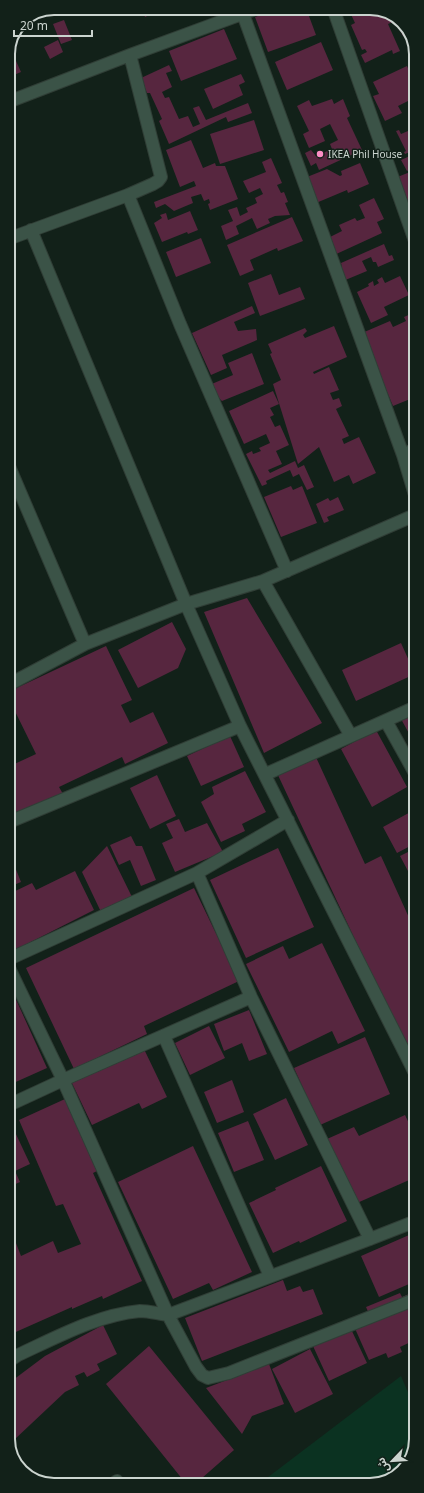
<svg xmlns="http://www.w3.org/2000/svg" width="424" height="1493" viewBox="0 0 424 1493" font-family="Georgia,'Noto Sans Arabic',serif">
  <rect width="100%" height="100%" fill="#122119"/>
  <path fill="#0b3221" d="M401,1376L416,1411V1439L406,1467L379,1484H259Z"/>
  <path fill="#57263f" d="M142,8H166L145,17Z
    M280,8H306L316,35L268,52L255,17Z
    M348,8H375L383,12L385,16L389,14L400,20L408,34L403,36L395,21L388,24L400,51L393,54L392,50L365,63L361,55L367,52L365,49L362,50L351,25L355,23Z
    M64,20L72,40L61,44L53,24Z
    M224,29L237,59L181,81L169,51Z
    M58,40L63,52L50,59L44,47Z
    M321,42L333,70L287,90L275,62Z
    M12,52L21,72L14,75L8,60V54Z
    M169,65L172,71L166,73L172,87L162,92L165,98L169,97L179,119L188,116L193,127L200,124L193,108L199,106L206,120L248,103L252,113L228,122L226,117L169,144L159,121L162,119L150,93H147L141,78Z
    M407,66L415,84V103L412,99L398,106L402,113L385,121L373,96L379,94L373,82Z
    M241,74L245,82L239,85L243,95L213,109L204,89Z
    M332,99L334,104L343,99L350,116L347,118L362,150L319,170L316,163L311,166L305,153L311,150L316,156L332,149L330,144L338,140L330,124L320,129L325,141L309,148L303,134L309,131L297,106L309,100L312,106Z
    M254,120L264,150L220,164L210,134Z
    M415,128V167L407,171L401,160L412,155L410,152L405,154L404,152L406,151L396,131L399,130L401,134Z
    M191,140L203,168L215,163L216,166H225L238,199L210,210L208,204L210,203L209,199L204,201L201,194L191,197L193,203L174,211L165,204L156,208L154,202L196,186L194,181L180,187L166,150Z
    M271,158L282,183L277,185L281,193L284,192L288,202L285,203L290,215L275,216L268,219L270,223L257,229L252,218L236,226L239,234L226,240L221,226L233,221L228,210L237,207L240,216L248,212L246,208L257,203L255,198L263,194L260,188L249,193L243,181L266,172L262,162Z
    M360,163L369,184L348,193L347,190L316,203L307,177L327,169L340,176L342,175L341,171Z
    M415,170V204L402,209L390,180Z
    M374,198L384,219L377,222L382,233L332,256L324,240L342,231L339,225L355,218L357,221L365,218L359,205Z
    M190,211L198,230L188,234L187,232L162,242L154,223L162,218L160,215L166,213L168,220Z
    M292,217L303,241L278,251L277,248L250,260L254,270L240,276L227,245Z
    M201,238L211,263L176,277L166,252Z
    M384,244L389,256L392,255L394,260L378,267L376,262H373L371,257L362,261L367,271L343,281L338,268L342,267L341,263Z
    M271,274L279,295L300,287L305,299L260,316L248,283Z
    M400,276L409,295L384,307L388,315L371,323L357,292L369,286L368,284L373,281L374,286L379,283L377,280L382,277L385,283Z
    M252,306L255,313L234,322L238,331L256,329L257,340L222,355L227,368L211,375L192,333Z
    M415,312V397L393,406L362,333L390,321L393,327L406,321L404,317Z
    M334,326L347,357L313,372L314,374L329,367L339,390L330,393L333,400L339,398L342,406L336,409L349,436L342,439L344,444L359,437L376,473L353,484L349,475L334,482L319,447L298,464L273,384L281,380L270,354L272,353L268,344L305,328L307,331L303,335L305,338Z
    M252,353L264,384L222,401L207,386L233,375L228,363Z
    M273,391L279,404L270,408L274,415L270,417L275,427L280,425L289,445L276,451L282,464L268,470L270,473L295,461L298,468L304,465L314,487L307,490L299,474L293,477L290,470L266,481L267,484L262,486L246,454L252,451L253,454L261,451L259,448L270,443L266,434L244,444L229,411Z
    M291,486L293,490L302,486L317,523L281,537L264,497Z
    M338,497L344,510L327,517L329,521L324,523L316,504L328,498L330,501Z
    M247,598L322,723L264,753L204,612Z
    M172,622L186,649L178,668L138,688L118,650Z
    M401,643L415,674L356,701L342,670Z
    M106,646L132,700L121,705L130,723L153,712L168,743L125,764L122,757L59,787L63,794L9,821L8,767L36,754L8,697V692Z
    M416,712V746L401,719Z
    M376,730L407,787L372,807L341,749Z
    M230,736L244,767L201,786L187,756Z
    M315,755L365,864L381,856L416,933V1070L277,773Z
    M245,771L266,812L242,824L245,831L221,842L201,802L214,794L212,787Z
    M157,775L176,816L150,829L130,788Z
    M416,809V843L397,853L383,827Z
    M179,819L185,832L207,823L223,852L175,872L162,843L173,838L166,824Z
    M131,836L136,846H142L156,880L141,886L130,860L119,865L110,845Z
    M107,846L132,897L101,912L82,872Z
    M278,848L314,927L246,958L210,880Z
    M416,848V886L400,856Z
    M9,852L21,882L9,887Z
    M75,871L94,910L15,950L9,936V894L32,883L36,890Z
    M194,888L239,981L144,1026L147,1034L74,1069L26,968Z
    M322,943L365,1031L338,1044L332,1031L289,1052L246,964L283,946L289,959Z
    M9,984L47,1068L9,1085Z
    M249,1010L267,1054L249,1061L242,1043L224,1051L214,1024Z
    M209,1026L225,1058L190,1075L175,1043Z
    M365,1037L390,1094L320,1125L294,1068Z
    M143,1047L167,1097L142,1109L139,1103L92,1125L71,1081Z
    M232,1080L244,1112L217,1123L204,1092Z
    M286,1098L308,1145L275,1160L253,1114Z
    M65,1099L97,1171L93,1173L142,1281L103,1299L102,1296L72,1309V1307L9,1335V1225L21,1256L53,1241L58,1253L81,1244L63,1204L56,1206L19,1120Z
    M405,1115L416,1138V1177L357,1203L327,1139L354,1127L359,1136Z
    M248,1121L264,1160L234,1172L218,1133Z
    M15,1132L30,1164L15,1171L20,1182L9,1187V1136Z
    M193,1146L252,1272L213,1290L209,1283L173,1299L118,1182Z
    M321,1166L347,1221L300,1243L299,1241L273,1253L249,1203L276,1190L275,1188Z
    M416,1232V1281L379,1297L361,1256Z
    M283,1280L287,1291L300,1286L303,1292L313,1289L323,1314L202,1361L185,1318Z
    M416,1291V1342L415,1340L400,1347L402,1352L388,1358L386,1353L369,1360L353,1324L370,1316L366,1307L400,1293L402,1297Z
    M103,1325L117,1354L97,1364L100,1370L87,1377L84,1372L75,1376L79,1385L65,1392L14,1440L9,1428V1383L45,1356Z
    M351,1329L367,1363L329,1381L313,1346Z
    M149,1346L234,1450L194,1485H187L106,1384Z
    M310,1349L333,1394L295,1413L272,1369Z
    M269,1364L284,1404L252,1416L242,1434L206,1388Z"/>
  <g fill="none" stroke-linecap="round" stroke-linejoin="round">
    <defs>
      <path id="street" d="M333,8L415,241
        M243,14L403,455L415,495
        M8,102L130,55L258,8
        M128,195L180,324L287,571
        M31,230L186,604L240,726L416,1075
        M8,239L128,195L153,184L158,181L161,177L130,55
        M403,455L415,449
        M8,464L85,644
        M263,581L351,736
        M8,685L85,644L186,604L263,581L415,515
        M386,721L416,775
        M266,774L416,707
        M9,822L240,726
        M197,873L251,997L370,1239
        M9,959L197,873L288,820
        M9,968L63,1080L168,1315L196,1367L202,1375L208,1378L229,1373L416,1299
        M164,1036L270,1276
        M9,1105L63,1080L251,997
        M9,1361L18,1355C57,1337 97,1315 140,1311C149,1311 159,1314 168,1315L370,1239L416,1221
        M112,1485L117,1481"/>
    </defs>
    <use href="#street" stroke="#303e36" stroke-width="14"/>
    <use href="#street" stroke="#3b5347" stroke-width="12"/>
  </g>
  <circle fill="#fb8fc5" stroke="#122119" stroke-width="1.5" cx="320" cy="154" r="4"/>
  <g text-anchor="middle" stroke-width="3" stroke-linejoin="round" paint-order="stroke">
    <g font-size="10" fill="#cbd4cf" stroke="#122119" text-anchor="start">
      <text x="328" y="158">IKEA Phil House</text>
    </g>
  </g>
  <path d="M0 0H424V1493H0ZM54 15H370A39 39 0 0 1 409 54V1439A39 39 0 0 1 370 1478H54A39 39 0 0 1 15 1439V54A39 39 0 0 1 54 15Z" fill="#122119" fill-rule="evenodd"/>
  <path fill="none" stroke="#cbd4cf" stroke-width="2" d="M54 15H370A39 39 0 0 1 409 54V1439A39 39 0 0 1 370 1478H54A39 39 0 0 1 15 1439V54A39 39 0 0 1 54 15Z"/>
  <g transform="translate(392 1461) rotate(245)" stroke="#122119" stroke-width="3" paint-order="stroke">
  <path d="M0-3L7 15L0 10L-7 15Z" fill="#cbd4cf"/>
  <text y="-6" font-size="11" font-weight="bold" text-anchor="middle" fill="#cbd4cf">ش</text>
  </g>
  <path d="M14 30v6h78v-6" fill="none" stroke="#cbd4cf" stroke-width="2"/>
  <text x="20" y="30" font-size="12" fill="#cbd4cf" stroke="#122119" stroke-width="3" paint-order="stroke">20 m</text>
</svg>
